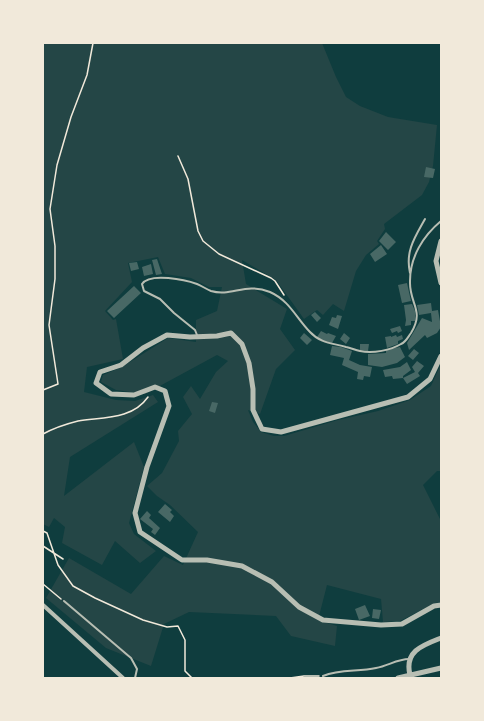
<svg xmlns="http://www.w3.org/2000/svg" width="484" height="721" viewBox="0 0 484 721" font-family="Barlow,sans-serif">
  <rect width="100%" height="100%" fill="#0f3d3e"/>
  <path fill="#244646" d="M43,43H322L336,77L346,97L360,106L388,117L437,125L433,166L429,182L422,195L384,224L385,229L377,241L379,244L366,255L356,271L344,311L333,304L323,315L317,310L304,319L276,280L242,260L246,284L287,309L280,329L295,350L276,369L260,414L248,410L253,422L261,432L274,436H284L338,420L378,411L410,400L431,386L441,364V471H437L423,485L441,521V602L435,603L400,621L383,622L381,599L327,585L318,620L337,626L335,646L291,636L276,616L189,612L164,624L151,666L106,648L46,598L69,558L131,594L164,556L183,565L198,532L170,505L157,496L147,486L162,473L179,441L178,431L192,414L183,397L191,386L200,399L216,372L228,361L217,355L145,394L116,390L101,382L103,375L122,367L168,338L196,342V320L217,311L222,287H209L191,278L165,274L158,257L128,263L132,282L105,311L113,320L116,319L123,359L87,367L84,392L116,400L135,401L153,395L158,402L70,457L64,496L134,442L144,467L129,523L134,534L156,551L140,563L115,541L102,565L62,543L65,527L54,518L49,527L43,524Z"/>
  <path fill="#486865" d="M426,167L435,169L433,178L424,177Z
    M386,232L396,242L388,250L379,241Z
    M381,245L387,254L375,262L370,254Z
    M157,259L162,274L156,275L152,260Z
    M137,262L139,269L131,271L129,263Z
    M151,264L153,274L144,276L142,267Z
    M407,283L411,301L402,303L398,285Z
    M134,286L141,293L114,318L107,311Z
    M431,303L432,311L438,310L441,327L437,333L427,338L425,335L409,350L407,343L422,318L432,322L431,313L419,315L417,305Z
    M412,304L415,311V321H411V325L405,326L406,320L404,305Z
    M315,312L321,318L317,322L311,315Z
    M337,315L342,316L338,329L329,325L332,317L336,318Z
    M400,326L402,331L398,333L397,331L392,333L390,329Z
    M321,331L327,334L328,333L336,336L332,343L322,340L317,337Z
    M304,333L312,340L307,345L300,338Z
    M344,333L350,338L346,344L340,339Z
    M396,335L397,337L402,335L403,339L398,341V344L387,348L385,337L391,336V337Z
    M360,344H369L368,351L360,350Z
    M332,346L341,347L352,351L349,360L360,365L372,367L370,377L364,376L363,380L357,379L358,372L342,365L344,358L330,355Z
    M400,347L405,357L397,363L382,367L368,365V354L386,353V350Z
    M414,349L419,353L413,360L408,356Z
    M417,361L424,366L418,373L420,376L407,384L403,378L415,372L412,367Z
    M407,362L411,370L403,376V378L393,379L392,376L385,377L383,370L400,367Z
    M212,402L218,403L215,413L209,411Z
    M165,504L172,510L170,512L174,516L170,522L158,512Z
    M147,511L151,515L149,518L160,528L155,535L151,532L153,529L140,519Z
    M365,605L370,616L359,620L355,609Z
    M373,609L381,610L379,619L372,618Z"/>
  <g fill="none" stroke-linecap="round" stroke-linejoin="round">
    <path stroke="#f1e9da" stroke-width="1.5" d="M178,156L188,179L198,231L203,241L219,254L271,278L275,281L284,295
      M43,390L58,384L49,325L55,279V246L50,209L57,165L71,117L87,75L93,43
      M43,434C54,428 66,424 78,421C102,417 132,420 148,397
      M43,531L47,533L58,565L73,586L95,598L143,620L167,627L178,626L185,640V671L192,678
      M43,546L63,559
      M43,584L61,599
      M290,678L304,676H319"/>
    <path stroke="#b8beb3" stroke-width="2" d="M410,273C405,251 415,237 425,219
      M197,335L195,330L174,313L160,299L144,291L142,284C150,272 186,280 197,284C202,286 206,289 211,291C232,297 245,282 270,292C290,301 296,318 310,332C320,343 332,343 346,347C351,348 355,350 360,351C373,354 391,350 401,344C406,342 408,337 411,333C425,310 409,304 410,281C410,257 423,236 441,221
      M64,601L131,658L137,669L135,678
      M323,676C340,669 358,672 376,668C388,666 397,659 409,659"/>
    <path stroke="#b8beb3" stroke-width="4" d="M43,605L123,678"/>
    <path stroke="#b8beb3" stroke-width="5" d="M441,241L436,261L441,283
      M441,356L430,379L408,397L281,432L262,429L253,410V389L249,363L242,344L231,333L217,336L190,337L167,335L143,348L121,365L100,372L96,383L111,394L134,395L155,387L165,391L169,406L147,467L135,513L140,532L182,560H207L242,566L272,582L299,607L323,620L381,625L402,624L434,606L441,605
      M410,675C404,651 423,645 441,638
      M398,678L441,668"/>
  </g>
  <rect width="484" height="721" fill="none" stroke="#f1e9da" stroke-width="88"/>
</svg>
